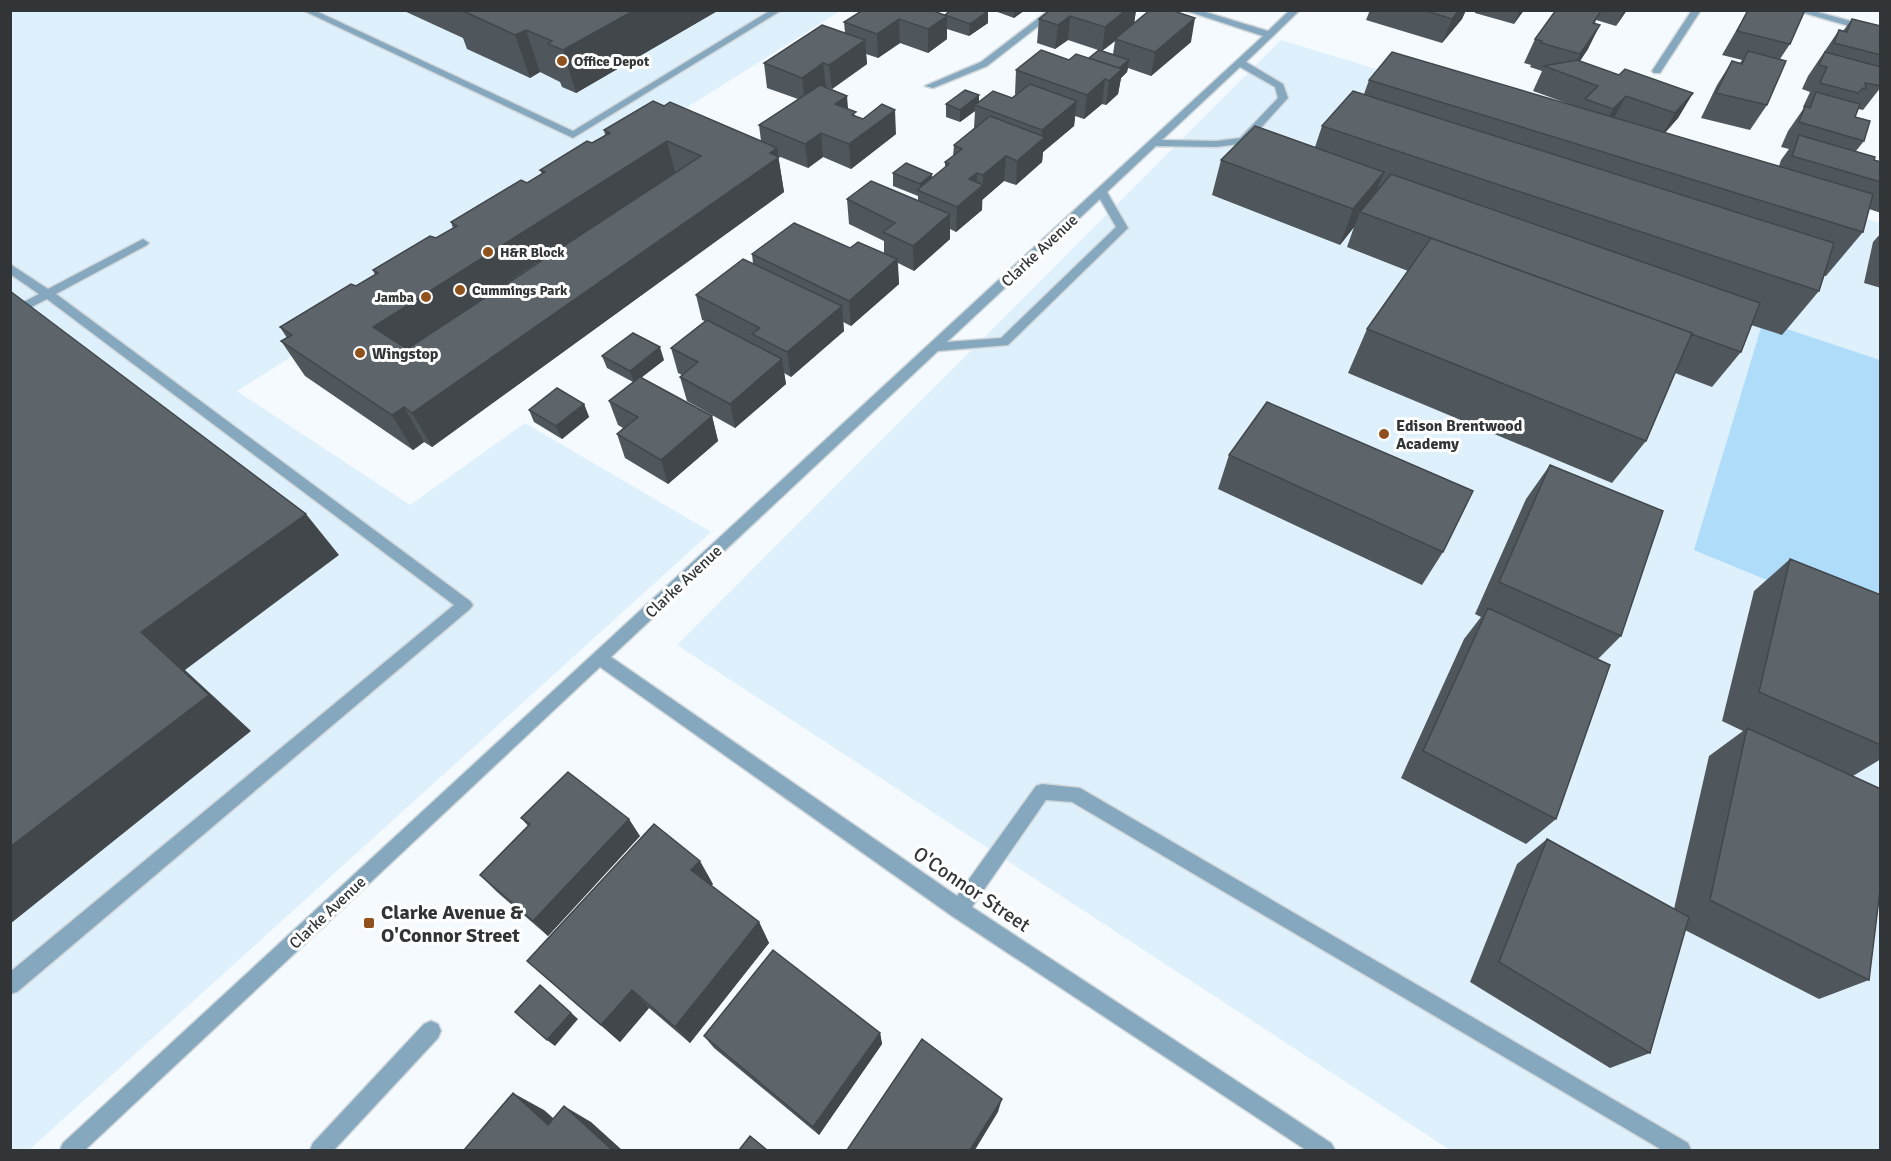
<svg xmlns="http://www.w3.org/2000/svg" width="1891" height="1161" viewBox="0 0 1891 1161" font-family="Signika,sans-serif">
  <rect width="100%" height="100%" fill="#f4fafe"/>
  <path fill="#def0fb" d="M10,11H840L237,391L410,505L525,423L711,532L29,1150H10Z
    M1281,40L1880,223V1150H1450L677,645Z"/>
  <path fill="#afddf9" d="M1763,321L1880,360V627L1694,550Z"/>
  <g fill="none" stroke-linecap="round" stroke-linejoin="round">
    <defs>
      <path id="minor" d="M302,10H314L573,131L771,10H782L573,138Z
        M1049,10H1059L987,66L933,88L925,86L981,62Z
        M1184,10H1199L1268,31L1290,10H1300L1246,62L1283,84L1288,98L1286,100L1247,143L1216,147L1156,146L1107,192L1128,228L1126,230L1008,345L938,351L611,657L957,896L1036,786L1042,784L1080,788L1688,1143L1691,1150H1662L1072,802L1046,800L972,907L1331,1143L1335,1150H1306L952,916L600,667L85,1150H60L63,1143L1263,36ZM1240,67L1275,87L1278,98L1240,138L1216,141L1162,140ZM1100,199L1116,227L1001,338L947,342Z
        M1692,10H1701L1660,73H1654L1652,71Z
        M1794,10H1810L1880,29V35Z
        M143,239L149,243L147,245L56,294L470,601L473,605L470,609L17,992L10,994V972L454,605L47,299L10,318V309L39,294L10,274V264L48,289Z
        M431,1021L438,1024L441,1031L438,1038L334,1150H310L313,1143L424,1024Z"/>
    </defs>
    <use href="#minor" stroke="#d1d7da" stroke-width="3"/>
    <use href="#minor" fill="#85a8be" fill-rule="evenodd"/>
  </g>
  <path fill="#50575c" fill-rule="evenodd" d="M402,10H719L576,93L562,87L560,82L540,72L530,78L467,49L463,38Z
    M859,10H931L945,15L988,11V23L969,36L947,29V39L928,53L900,43L878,58L866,54L867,64L832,89L825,87L857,117L896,134L851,169L823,157L808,168L778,156L784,192L432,447L424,442L413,450L305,376L281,341L287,338L280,327L356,286L375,275L373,270L436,238L453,228L451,222L527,183L542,174L540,170L592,143L605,135L604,130L664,106L761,141L759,125L798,99L767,88L764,63L845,33L844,22L860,12Z
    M992,10H1025L1014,18Z
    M1136,10L1134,23L1191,42L1151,76L1128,68L1127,72L1121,78L1118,94L1106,105L1102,104L1084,119L1075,116L1074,126L1043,152L1042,162L1016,185L1004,181L982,200V210L956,232L950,229V239L914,271L898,263L899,284L851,326L843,322L844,331L791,377L784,373L786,384L735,428L687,401L680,377L682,375L678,373L671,348L705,321L702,320L696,295L753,264L752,254L850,248L884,253V241L849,224L847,199L918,201V196L893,186V173L932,178L945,168V162L953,156L954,145L974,128L975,111L960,122L946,117V104L979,95V102L1012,98L1016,95L1015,94L1016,70L1069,60L1089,58L1098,50L1068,40L1055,49L1037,43L1039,19ZM1115,41L1113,54L1102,51Z
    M1370,10H1466L1462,19L1442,43L1366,20Z
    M1475,10H1524L1514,24L1475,13Z
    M1556,10H1627L1616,26L1596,20L1588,49L1580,61L1619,75L1693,93L1678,118L1665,133L1779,166L1781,160L1789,149L1781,147L1788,131L1804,108L1803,107L1810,92L1802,89L1808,76L1839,30L1843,31L1852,19L1881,26V87L1863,110L1858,109L1855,117L1864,141L1856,151L1874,160L1881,162V213L1869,209L1863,232L1826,276H1824L1819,291L1782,335L1751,325L1741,352L1712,387L1675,373L1646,441L1612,483L1348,373L1367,329L1408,271L1347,247L1354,227L1340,245L1212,195L1221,160L1315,147L1322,126L1364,94L1369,80L1569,104L1533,91L1542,71L1530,67L1531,65L1524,63L1535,39Z
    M1748,10L1790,44L1780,59L1767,105L1750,130L1701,118L1717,85L1732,61L1740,63L1742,60L1722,55Z
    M1881,233V288L1864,283L1873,242Z
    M602,356L664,360L641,378L712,416L718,441L668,484L625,458L617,434L623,428L618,425L609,401L633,382L607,368Z
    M584,404L589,417L562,439L534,422L529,410Z
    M1229,455L1443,552L1422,585L1218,489Z
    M1550,465L1621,636L1598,659L1556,819L1526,844L1401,778L1464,639L1481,617L1475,614L1526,499Z
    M1790,559L1881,595V759L1853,776L1869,980L1819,999L1685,930L1650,1053L1610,1068L1470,982L1517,864L1547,839L1674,909L1709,756L1743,731L1722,721L1754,591Z
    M521,818L640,836L548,936L497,892L480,875L528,826Z
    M713,884L711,886L759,922L769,943L690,1043L649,1008L620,1042L527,961Z
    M880,1033L882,1044L819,1135L714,1048L704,1036Z"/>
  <path fill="#41474b" d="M635,10H719L576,93L563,50Z
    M1014,10H1025L1014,18Z
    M1126,10H1136L1134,25L1115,39V41L1102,51L1105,27Z
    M1459,10H1466L1462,19L1442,43L1452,19Z
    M1520,10H1524L1514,24Z
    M1624,10H1627L1616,26Z
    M988,11V23L969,36L970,24Z
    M947,16V39L928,53V29Z
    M1070,16L1068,40L1055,49L1058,25Z
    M1195,18L1191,42L1151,76L1155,52Z
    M899,19L900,43L878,58L877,34Z
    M1600,25L1588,49L1568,78L1580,54Z
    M526,30L540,72L530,78L515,35Z
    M865,40L867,64L832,89L829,65Z
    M1129,60L1127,72L1121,78L1118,94L1106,105L1109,81L1112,74Z
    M823,63L826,87L805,102L802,78Z
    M1105,79L1102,104L1084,119L1087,95Z
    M1693,93L1678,118L1660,138L1675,113Z
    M979,95V106L975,105V111L960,122V110Z
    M847,96L849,120L835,104Z
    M1626,96L1613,120L1600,133L1613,109Z
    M1077,101L1074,126L1043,152L1042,162L1016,185L1017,161L1042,140V130Z
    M895,110L896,134L851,169L849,144Z
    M821,133L823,157L808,168L805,144Z
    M667,141L676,176L493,297L488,294L490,299L393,363L373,327Z
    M777,148L784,192L432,447L412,413Z
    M1006,156L1004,181L982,200L983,175Z
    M1384,172L1370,207L1360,212L1354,227L1340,245L1353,209Z
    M977,173V190L983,185L982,210L956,232L957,207L969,179Z
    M932,174V187L920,192V184Z
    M950,214V239L914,271L913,246Z
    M897,259L899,284L851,326L849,301Z
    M842,306L844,331L791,377L787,352Z
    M660,347L664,360L634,383L630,371Z
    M782,359L786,384L735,428L730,404Z
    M584,404L589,417L562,439L556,426Z
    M404,407L424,442L413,450L392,415Z
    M712,416L718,441L668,484L661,460Z
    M306,514L339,555L185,670L251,731L10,924V847L141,632Z
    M629,819L640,836L548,936L533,921Z
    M700,861L713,884L704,894L691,870Z
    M759,922L769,943L690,1043L675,1027Z
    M632,990L649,1008L620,1042L601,1025Z
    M548,992L578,1019L555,1046L547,1040Z
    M880,1033L882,1044L819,1135L813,1127Z
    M513,1093L544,1110L577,1139L548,1125Z
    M1002,1099L998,1112L975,1150H970Z
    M564,1106L591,1122L622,1150H612Z"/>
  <path fill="#5d656b" stroke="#41474b" stroke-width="1.5" fill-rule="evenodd" d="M461,10H635L563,50L548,44L552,41L526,30L515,35Z
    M863,10H931L947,16L928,29L899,19L877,34L844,22Z
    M951,10H987L988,11L970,24L945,15Z
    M1050,10H1126L1105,27L1070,16L1058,25L1039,19Z
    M1150,10H1171L1195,18L1155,52L1115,39Z
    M1423,10H1459L1452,19Z
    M1556,10L1601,11L1593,23L1600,25L1580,54L1541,43L1542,41L1535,39Z
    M1748,10H1805L1790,44L1737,31Z
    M1852,19L1881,26V55L1834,43L1839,30L1847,32Z
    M822,25L865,40L829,65L823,63L802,78L764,63Z
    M1041,50L1069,60L1076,54L1122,69L1109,81L1105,79L1087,95L1016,70Z
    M1099,50L1129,60L1119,68L1089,58Z
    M1748,51L1786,61L1767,105L1716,93L1732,61L1742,64Z
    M1392,52L1873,194L1863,232L1369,80Z
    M1825,52L1881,67V86L1865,83L1866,89L1863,88L1858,93L1820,83L1827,67L1819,65Z
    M1577,60L1619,75L1625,69L1693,93L1675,113L1626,96L1613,109L1585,99L1598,86L1544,66Z
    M1030,84L1077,101L1042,130L975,105L993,91L1012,98Z
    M820,85L847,96L835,104L856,112L852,115L863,119L882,104L895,110L849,144L821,133L805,144L759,125Z
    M965,90L979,95L960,110L946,104Z
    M1353,91L1834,243L1819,291L1322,126Z
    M1816,92L1860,104L1855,117L1870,121L1864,141L1799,122L1805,106L1810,108Z
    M653,101L664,106L670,102L777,148L770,153L779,157L412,413L404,407L392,415L281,341L292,335L280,327L351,284L356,286L378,273L373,270L430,236L436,238L457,226L451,222L521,180L527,183L545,172L540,170L587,141L592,143L610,133L604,130ZM667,141L701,156L407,349L373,327Z
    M990,116L1045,137L1017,161L1006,156L983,175L977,173L969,179L983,185L957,207L917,190L949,164L945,162L962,149L954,145Z
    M1255,126L1384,172L1353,209L1221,160Z
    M1799,135L1875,157L1874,160L1881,162V182L1792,156Z
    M906,163L932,174L920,184L893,173Z
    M1391,174L1760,303L1741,352L1691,334L1692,333L1360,212Z
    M871,181L950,214L913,246L883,232L895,223L847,199Z
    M794,223L850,248L858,242L897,259L849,301L752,254Z
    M1431,238L1692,333L1646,441L1367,329Z
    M743,259L842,306L787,352L752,334L760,328L696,295Z
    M536,262L538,263L490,295L488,294Z
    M10,291L306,514L141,632L209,695L10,847Z
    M707,320L782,359L730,404L680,377L698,362L671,348Z
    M633,333L660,347L630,371L602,356Z
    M640,377L712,416L661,460L617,434L638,417L609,401Z
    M557,388L584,404L556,426L529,410Z
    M1267,402L1473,491L1443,552L1229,455Z
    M1550,465L1663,511L1621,636L1499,582Z
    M1790,559L1881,595V745L1759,692Z
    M1488,608L1610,665L1556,819L1423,751Z
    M1747,728L1881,789V882L1869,980L1710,900Z
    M568,772L629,819L533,921L480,875L530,824L521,818Z
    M654,824L700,861L691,870L759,922L675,1027L632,990L601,1025L527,961Z
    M1547,839L1689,917L1650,1053L1499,962Z
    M773,950L880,1033L813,1127L704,1036Z
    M540,985L571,1013L547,1040L515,1012Z
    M922,1039L1002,1099L970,1150H847Z
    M513,1093L548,1125L564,1106L612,1150H464Z
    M750,1136L767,1150H739Z"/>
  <g fill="#91511c" stroke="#fff" stroke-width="2">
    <circle cx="562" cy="61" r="6"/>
    <circle cx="488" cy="252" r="6"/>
    <circle cx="460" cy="290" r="6"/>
    <circle cx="426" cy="297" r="6"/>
    <circle cx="360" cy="353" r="6"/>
    <circle cx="1384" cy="434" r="6"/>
    <rect x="363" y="917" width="12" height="12" rx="3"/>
  </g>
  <g text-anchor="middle" stroke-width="6" stroke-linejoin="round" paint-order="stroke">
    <g font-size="14" font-weight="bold" fill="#313537" stroke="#fff" text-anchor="start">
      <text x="574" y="66">Office Depot</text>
      <text x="500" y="257">H&amp;R Block</text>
      <text x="472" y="295">Cummings Park</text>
      <text x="414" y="302" text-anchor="end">Jamba</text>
    </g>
    <g font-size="16" fill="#313537" stroke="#fff">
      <text transform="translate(1039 250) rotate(-43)" y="6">Clarke Avenue</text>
      <text transform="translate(683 581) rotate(-43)" y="6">Clarke Avenue</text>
      <text transform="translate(327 912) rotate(-43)" y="6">Clarke Avenue</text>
    </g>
    <g font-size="16" font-weight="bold" fill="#313537" stroke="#fff" text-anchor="start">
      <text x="372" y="359">Wingstop</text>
      <text x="1396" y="431">Edison Brentwood<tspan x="1396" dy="18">Academy</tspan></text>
    </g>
    <g font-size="20" fill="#313537" stroke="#fff">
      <text transform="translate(972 889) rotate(34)" y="7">O'Connor Street</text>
    </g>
    <g font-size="20" font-weight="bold" fill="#313537" stroke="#fff" text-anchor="start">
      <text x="381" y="919">Clarke Avenue &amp;<tspan x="381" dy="23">O'Connor Street</tspan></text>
    </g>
  </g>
  <rect width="1891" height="1161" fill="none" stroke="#313537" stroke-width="24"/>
</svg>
